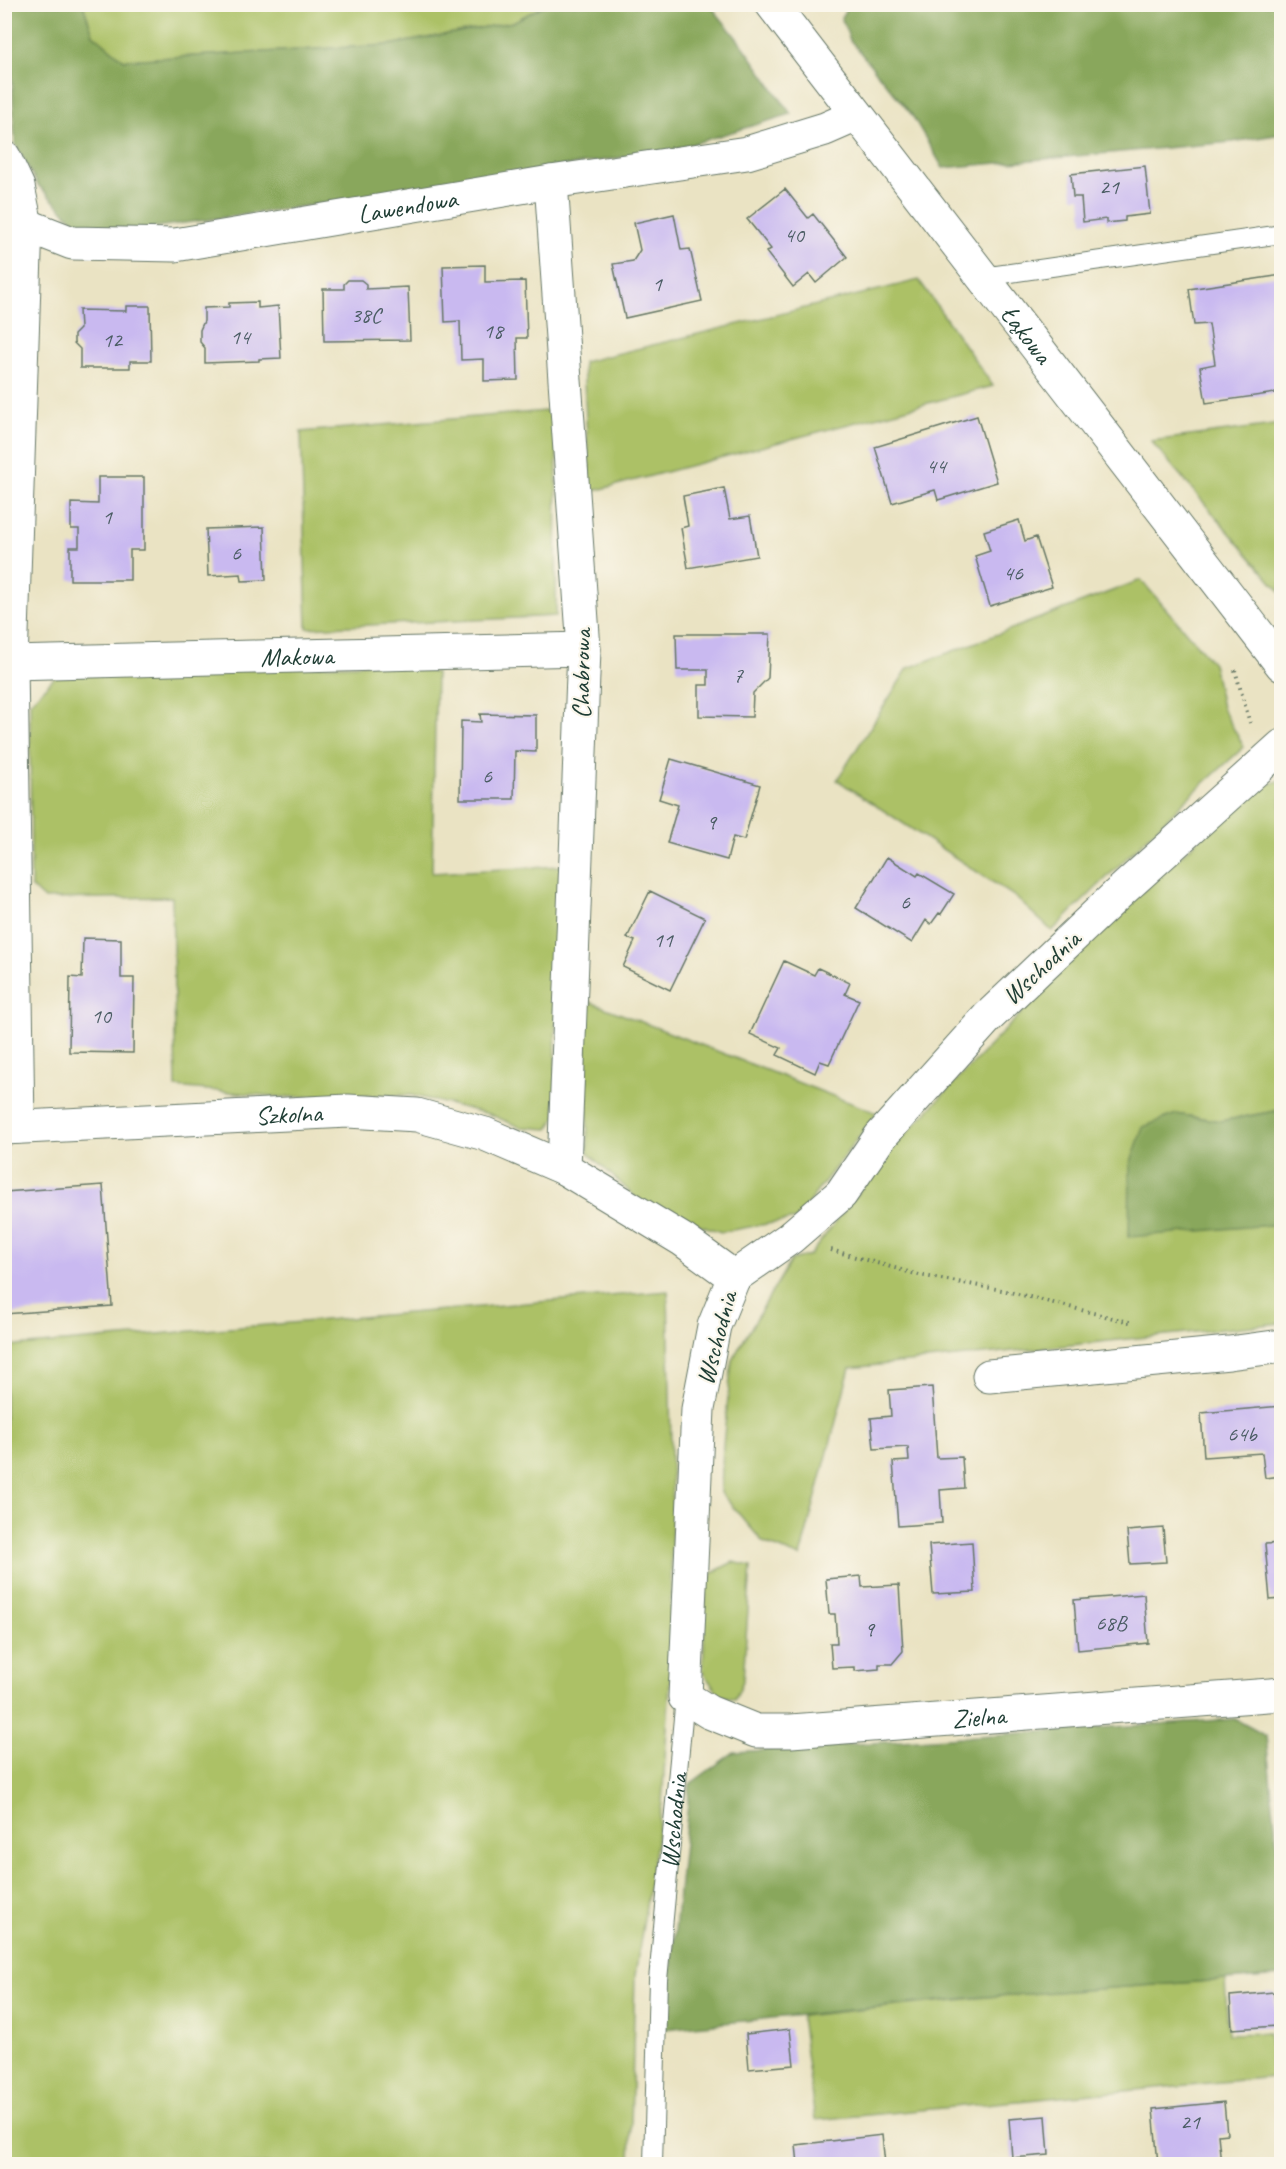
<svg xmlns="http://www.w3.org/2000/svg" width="1286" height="2169" viewBox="0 0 1286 2169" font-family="Caveat,sans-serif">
  <rect width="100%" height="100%" fill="#fbf7ec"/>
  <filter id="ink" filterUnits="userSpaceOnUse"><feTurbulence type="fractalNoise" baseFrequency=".0167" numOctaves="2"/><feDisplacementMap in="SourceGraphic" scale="12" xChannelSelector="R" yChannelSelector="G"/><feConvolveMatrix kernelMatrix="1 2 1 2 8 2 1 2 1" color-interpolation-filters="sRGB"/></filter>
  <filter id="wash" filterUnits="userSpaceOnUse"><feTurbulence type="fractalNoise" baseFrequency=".008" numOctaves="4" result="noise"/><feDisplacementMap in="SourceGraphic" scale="24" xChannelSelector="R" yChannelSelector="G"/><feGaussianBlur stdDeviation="1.35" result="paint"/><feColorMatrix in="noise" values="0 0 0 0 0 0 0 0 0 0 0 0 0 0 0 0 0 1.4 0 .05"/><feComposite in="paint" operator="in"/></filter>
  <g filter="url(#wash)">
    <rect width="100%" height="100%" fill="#eae3c3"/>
    <path fill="#acc166" stroke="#667f4d" stroke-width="1.5" d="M83,5H545L513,22L389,45L124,60L93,34Z
      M919,280L993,386L590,492L583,362Z
      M557,410L556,616L307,628L301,432Z
      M1281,424H1282L1281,593L1151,441Z
      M1141,580L1213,663L1222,708L1244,747L1192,794L1052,931L1014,896L837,780L908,668Z
      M398,663L436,673L432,873L561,866L555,961L556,1117L548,1129L520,1127L489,1114L411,1095L282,1097L176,1087L172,897L44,899L31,887L30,702L56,676Z
      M1281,780V1110L1221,1121L1176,1114L1129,1236L1281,1224V1323L850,1368L800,1557L763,1542L721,1493L723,1445L732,1360L791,1260L810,1255L890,1151L956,1081L1104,927L1252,790Z
      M585,1000L877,1113L796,1219L721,1232L645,1206L588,1153Z
      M668,1291L672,1501L670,1684L662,1803L635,1976L630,2164H5V1347Z
      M733,1562L751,1566L743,1681L735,1699L720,1695L703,1673L706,1586L713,1572Z
      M1225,1980L1228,2034L1269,2033L1273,2077L815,2120L801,2016L996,1996Z"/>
    <path fill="#89a75b" stroke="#547248" stroke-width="1.5" d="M9,5H83L93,34L124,60L389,45L513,22L545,5H710L744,47L791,114L676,149L327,203L135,230L77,224L38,185L15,144Z
      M849,5H1281V134L1232,142L943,168L912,115L850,40L841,17Z
      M1281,1110V1224L1129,1237L1130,1165L1143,1127L1176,1114L1221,1121Z
      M1235,1719L1266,1736L1281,1885V1976L970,1998L665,2029L690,1784L734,1752Z"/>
    <g id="blocks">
      <path fill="#c9b9f0" d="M1145,166L1150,214L1125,217V221L1106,223V219L1083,222L1081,197H1073L1071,174Z
        M785,189L808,218L813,214L847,257L816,283L809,274L793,287L766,252L771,249L747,219Z
        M674,214L681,250L690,249L702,301L625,318L613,264L633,261L640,250L634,223Z
        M485,265V282L525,281L527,338H517L518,380L484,381V359L461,360L460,321L445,322L443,266Z
        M1282,275V392L1206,403L1200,367L1215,364L1209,324L1194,325L1189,289Z
        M348,280H361L366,284V289L408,287L410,340L324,341L323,289H344V284Z
        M258,302V308L278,306L281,358L259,359V361L205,363V348L200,342V330L204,321V308L229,307V303Z
        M126,306H150L151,361H130V368H80V349L74,343V335L80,329L79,310L126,311Z
        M977,416L997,482L938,500L935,490L892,503L875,447Z
        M98,477H144V550H130V580H70V547H79V529H71V503L98,504Z
        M724,488L730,519L750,516L757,556L688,568L681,528L688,526L683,496Z
        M1019,520L1025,541L1036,537L1052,587L990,606L975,556L990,551L984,531Z
        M264,527L266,580L242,581L241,574L208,576L206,529Z
        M676,634H770L768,678L753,693L752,717L699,716V685H708V670H677Z
        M480,714L536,715V752L515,751L514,799H460L461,721L481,722Z
        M671,759L760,785L744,840L733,837L727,860L667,843L678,805L659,799Z
        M887,857L917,876L919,873L954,894L941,914L939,913L931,924L926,920L912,943L856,908Z
        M650,891L705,918L670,990L623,967L635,941L627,938Z
        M83,938L121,939V978H134L133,1053L69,1052L70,977L82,978Z
        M784,961L814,975L818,968L850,983L845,994L859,1000L829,1064L820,1061L815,1073L777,1055L781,1048L750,1034Z
        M103,1185L112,1306L4,1314V1192Z
        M932,1387L937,1458L962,1457L964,1488L940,1490L942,1523L898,1526L893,1462L909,1461L908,1447L874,1449L871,1418L891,1416L889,1390Z
        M1282,1406V1476L1265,1478L1262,1453L1204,1457L1201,1413Z
        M1163,1528L1166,1562L1130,1564L1127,1531Z
        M972,1542L975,1592L933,1594L929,1545Z
        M1282,1543V1599L1270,1600L1265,1544Z
        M861,1576L862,1587L899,1585L903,1651L892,1664H879V1669L855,1671V1667L832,1668L830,1643H837L835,1614H829L826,1579Z
        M1144,1594L1148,1643L1078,1650L1074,1600Z
        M1274,1992L1277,2026L1232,2029L1230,1996Z
        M790,2029L794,2065L749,2069L746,2034Z
        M1224,2102L1227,2134L1218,2135L1221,2163L1158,2164L1153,2109Z
        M1046,2116L1049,2155L1012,2158L1009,2119Z
        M882,2135L885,2164H798L796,2145Z"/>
    </g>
  </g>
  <g filter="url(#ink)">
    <use href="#blocks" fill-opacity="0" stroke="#676" stroke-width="1.5"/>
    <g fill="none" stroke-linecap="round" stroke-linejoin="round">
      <defs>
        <g id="lane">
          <path d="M983,277L1282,234"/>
          <path id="s1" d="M653,2164L658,1980L685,1697"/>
        </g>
        <g id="street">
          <path id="s2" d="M772,4L1282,665"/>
          <path d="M4,157L18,187L26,225L11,663L18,1127"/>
          <path d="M551,182L584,649L564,1168"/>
          <path id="s3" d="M26,225L72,243L175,245L551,182L747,153L825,129L857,115"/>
          <path id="s4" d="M11,663L584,649"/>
          <path id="s5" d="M1282,746L1120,892L988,1017L880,1137L841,1194L790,1238L734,1277L714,1326L698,1409L685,1697L709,1712L756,1731H791L1282,1694"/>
          <path id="s6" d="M4,1128L348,1111L417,1115L485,1134L564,1168L683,1240L734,1277"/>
          <path d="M989,1376L1229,1353L1282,1346"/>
        </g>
      </defs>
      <use href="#lane" stroke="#676" stroke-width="20"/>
      <use href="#street" stroke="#676" stroke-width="35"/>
      <path stroke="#676" stroke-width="4" stroke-dasharray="1.5 4.5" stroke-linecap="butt" d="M1235,670L1250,723
        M831,1250L919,1275L1002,1290L1133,1323"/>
      <use href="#lane" stroke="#fff" stroke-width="18"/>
      <use href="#street" stroke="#fff" stroke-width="33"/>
    </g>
  </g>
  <g text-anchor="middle" stroke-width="4.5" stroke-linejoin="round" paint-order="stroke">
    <g font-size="22" fill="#4a5c63">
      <text x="1109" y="194">21</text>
      <text x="794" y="242">40</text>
      <text x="657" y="291">1</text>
      <text x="366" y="322">38C</text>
      <text x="493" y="338">18</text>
      <text x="240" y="344">14</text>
      <text x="112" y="347">12</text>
      <text x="936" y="473">44</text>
      <text x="107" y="524">1</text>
      <text x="236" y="560">6</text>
      <text x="1013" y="580">46</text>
      <text x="738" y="682">7</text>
      <text x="487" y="783">6</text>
      <text x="711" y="829">9</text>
      <text x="905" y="909">6</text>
      <text x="663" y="947">11</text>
      <text x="101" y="1023">10</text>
      <text x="1242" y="1441">64b</text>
      <text x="1111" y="1630">68B</text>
      <text x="869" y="1636">9</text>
      <text x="1190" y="2129">21</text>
    </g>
    <g font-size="26" fill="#1f3d34" stroke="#fbf7ec">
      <text dy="9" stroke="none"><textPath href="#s3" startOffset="388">Lawendowa</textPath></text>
      <text dy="9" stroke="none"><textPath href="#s2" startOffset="417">Łąkowa</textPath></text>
      <text dy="9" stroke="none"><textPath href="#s4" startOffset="286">Makowa</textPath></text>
      <text transform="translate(581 674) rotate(-90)" y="9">Chabrowa</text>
      <text transform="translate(1041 967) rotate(-43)" y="9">Wschodnia</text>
      <text dy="9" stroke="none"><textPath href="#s6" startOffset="285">Szkolna</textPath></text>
      <text transform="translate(716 1338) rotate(-75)" y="9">Wschodnia</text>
      <text dy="9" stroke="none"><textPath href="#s5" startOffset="1494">Zielna</textPath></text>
      <text dy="9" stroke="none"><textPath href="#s1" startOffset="344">Wschodnia</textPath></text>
    </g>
  </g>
  <rect width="1286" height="2169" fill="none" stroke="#fbf7ec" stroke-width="24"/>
</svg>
